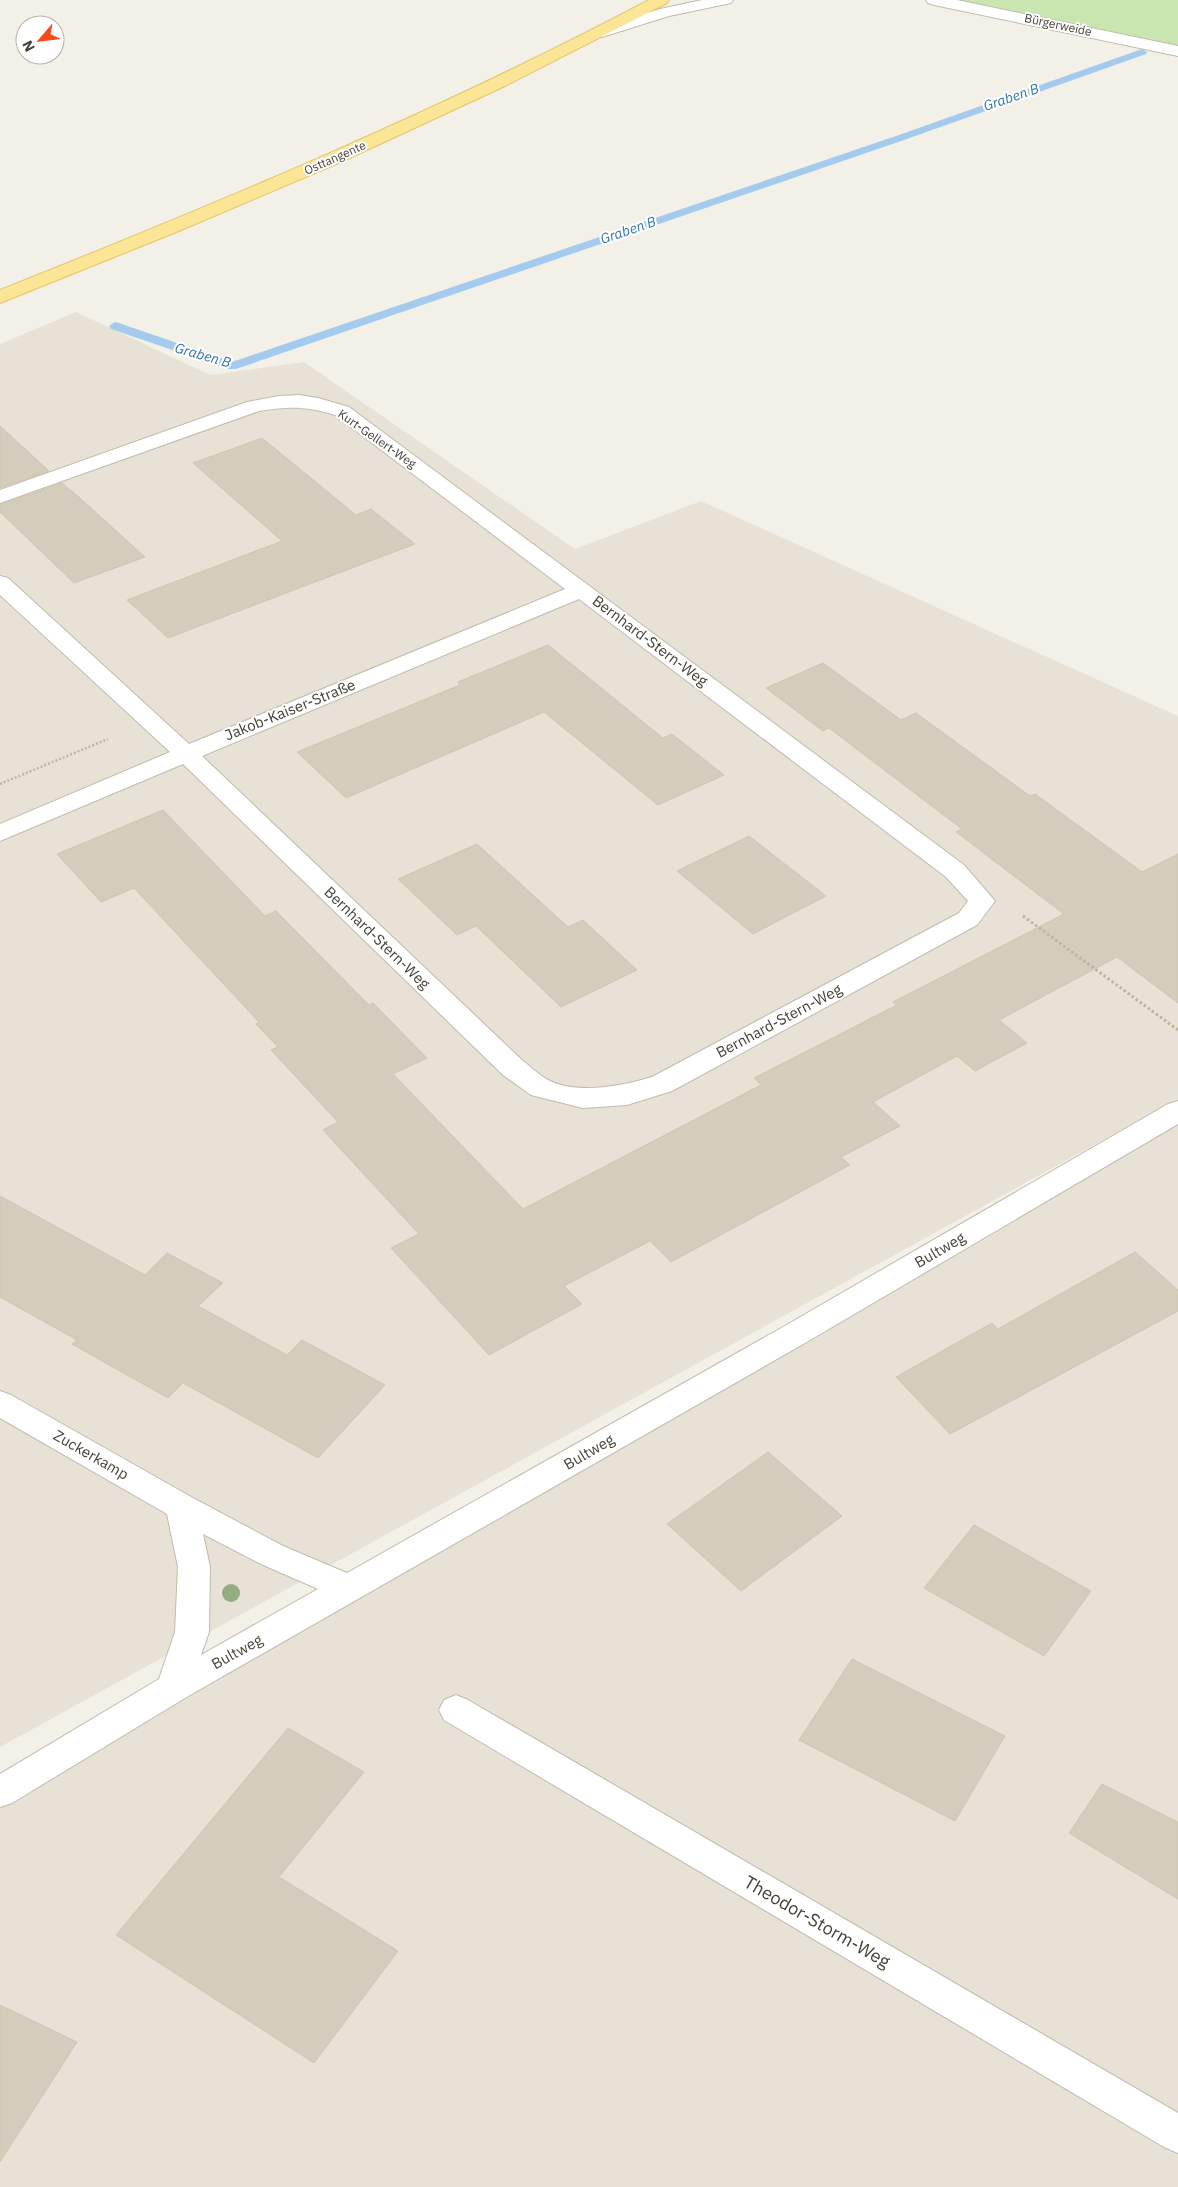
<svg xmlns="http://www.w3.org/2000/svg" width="1178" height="2187" viewBox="0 0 1178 2187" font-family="'IBM Plex Sans',sans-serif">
  <rect width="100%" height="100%" fill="#f3f0e7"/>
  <path fill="#e7e2d5" d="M76,312L210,375L304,362L575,549L701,501L1178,716V1099L0,1747V344Z
    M1178,1111V2187H0V1792Z"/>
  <path fill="#cae6b0" d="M934,0H1178V51Z"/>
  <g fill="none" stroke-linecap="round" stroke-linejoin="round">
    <path fill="#a4cbee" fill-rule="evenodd" d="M1142,49L1147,52L1146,54L904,140L236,369H228L111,329L109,326L115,322L119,323L232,362L896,136Z"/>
  </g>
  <path fill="#d4ccbc" stroke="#cfc5b0" d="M0,426L49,471L0,488Z
    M262,438L356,515L371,509L415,544L168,638L127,600L282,541L193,463Z
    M62,483L81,499L145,557L74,583L0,512V505Z
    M548,645L663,738L672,734L724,775L658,805L544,712L346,798L297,752L460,685L458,682Z
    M823,663L901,720L916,713L1030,796L1035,794L1142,872L1178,854V1003L1117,957L999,1020L1027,1043L975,1071L957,1056L873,1102L900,1126L841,1157L850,1165L671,1262L650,1241L564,1286L582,1304L489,1355L391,1248L419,1234L323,1130L338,1122L271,1050L278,1047L256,1024L259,1022L134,888L101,902L57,854L163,810L265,916L276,911L369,1005L373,1003L427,1058L393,1074L523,1209L761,1085L754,1078L897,1005L893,1002L1064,914L956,832L962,829L829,728L823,731L766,688Z
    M749,836L826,896L753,934L677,871Z
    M477,844L568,927L583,920L637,970L561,1007L476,926L457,935L398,879Z
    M0,1196L145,1275L167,1253L223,1283L198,1306L287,1355L302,1340L385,1385L318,1458L183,1383L168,1398L72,1344L77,1340L0,1297Z
    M1135,1252L1178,1290V1311L950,1434L896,1377L992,1323L998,1329Z
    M768,1452L842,1516L741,1591L667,1524Z
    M974,1525L1091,1591L1044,1656L924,1588Z
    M852,1659L1005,1736L955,1821L799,1740Z
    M288,1728L364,1772L279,1877L398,1951L314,2063L116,1935Z
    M1102,1784L1178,1822V1899L1069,1833Z
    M0,2005L77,2042L0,2162Z"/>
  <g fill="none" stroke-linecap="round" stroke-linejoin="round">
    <defs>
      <path id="minor" d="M702,0H733L731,3L669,16L602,37L596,35L594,32L596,29L660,9Z
        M926,0H957L1178,46V56L934,5L928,3Z
        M299,395L318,398L349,407L964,865L995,901L977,925L672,1091L627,1105L583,1108L531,1095L503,1075L183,764L0,841V824L170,752L0,595V576L8,578L189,744L565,589L335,415C308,406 286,406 259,411L0,503V490L247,402L279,396ZM579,599L946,877L968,901L959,913L652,1077C623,1086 576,1095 548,1080C539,1075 531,1067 523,1061L202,756Z
        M1178,1101V1124L805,1343L185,1698L12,1803L0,1807V1774L159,1679L175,1632L178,1567L167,1514L0,1418V1391L11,1395L193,1498L283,1546L347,1573L783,1327L1168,1104ZM203,1534L261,1564L318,1589L201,1655L209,1632L210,1567Z
        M456,1695L468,1700L1178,2113V2153L1164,2147L444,1720L439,1710L444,1700Z"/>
      <path id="major" d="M649,0H669L667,3L505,86L341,162L174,233L0,303V290C221,202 439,111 649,0Z"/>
    </defs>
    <use href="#minor" stroke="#c1bbac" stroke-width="2"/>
    <use href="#major" stroke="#e0c467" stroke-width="2"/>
    <path stroke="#bfb59b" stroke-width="2.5" stroke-dasharray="2 2" stroke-linecap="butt" d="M0,784L108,739"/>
    <path stroke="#bfb59b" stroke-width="3" stroke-dasharray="2.5 2.5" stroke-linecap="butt" d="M1023,916L1178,1030"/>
    <use href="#minor" fill="#fff" fill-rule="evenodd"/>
    <use href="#major" fill="#fbe597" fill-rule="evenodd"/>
  </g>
  <circle fill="#92ad80" cx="231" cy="1593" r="9"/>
  <g text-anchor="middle" stroke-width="4" stroke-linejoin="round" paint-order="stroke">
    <g font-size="12" fill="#464036" stroke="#fff">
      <text transform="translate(1058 25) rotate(12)" y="4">Bürgerweide</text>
      <text transform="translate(335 158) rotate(-24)" y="4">Osttangente</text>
      <text transform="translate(377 439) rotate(35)" y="4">Kurt-Gellert-Weg</text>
    </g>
    <g font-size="14" font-style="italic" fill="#3272af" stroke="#fff">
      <text transform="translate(1011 97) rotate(-19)" y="5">Graben B</text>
      <text transform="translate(628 230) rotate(-19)" y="5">Graben B</text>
      <text transform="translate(203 355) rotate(16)" y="5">Graben B</text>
    </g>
    <g font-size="15" fill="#464036" stroke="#fff">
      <text transform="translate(650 641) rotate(37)" y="5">Bernhard-Stern-Weg</text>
      <text transform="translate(290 710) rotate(-22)" y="5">Jakob-Kaiser-Straße</text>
      <text transform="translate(377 938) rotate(44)" y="5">Bernhard-Stern-Weg</text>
      <text transform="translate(779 1021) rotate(-28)" y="5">Bernhard-Stern-Weg</text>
      <text transform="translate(940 1250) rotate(-30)" y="5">Bultweg</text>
      <text transform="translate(589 1452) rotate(-30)" y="5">Bultweg</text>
      <text transform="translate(91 1455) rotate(30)" y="5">Zuckerkamp</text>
      <text transform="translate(237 1652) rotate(-29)" y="5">Bultweg</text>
    </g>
    <g font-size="18" fill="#464036" stroke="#fff">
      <text transform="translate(817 1922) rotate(30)" y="6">Theodor-Storm-Weg</text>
    </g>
  </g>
  <g transform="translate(40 40) rotate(242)"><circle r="24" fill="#ffffff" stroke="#b5b3af"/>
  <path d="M0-4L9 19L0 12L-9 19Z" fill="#f44b1c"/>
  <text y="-8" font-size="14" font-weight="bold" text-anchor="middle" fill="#464036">N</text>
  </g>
</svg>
